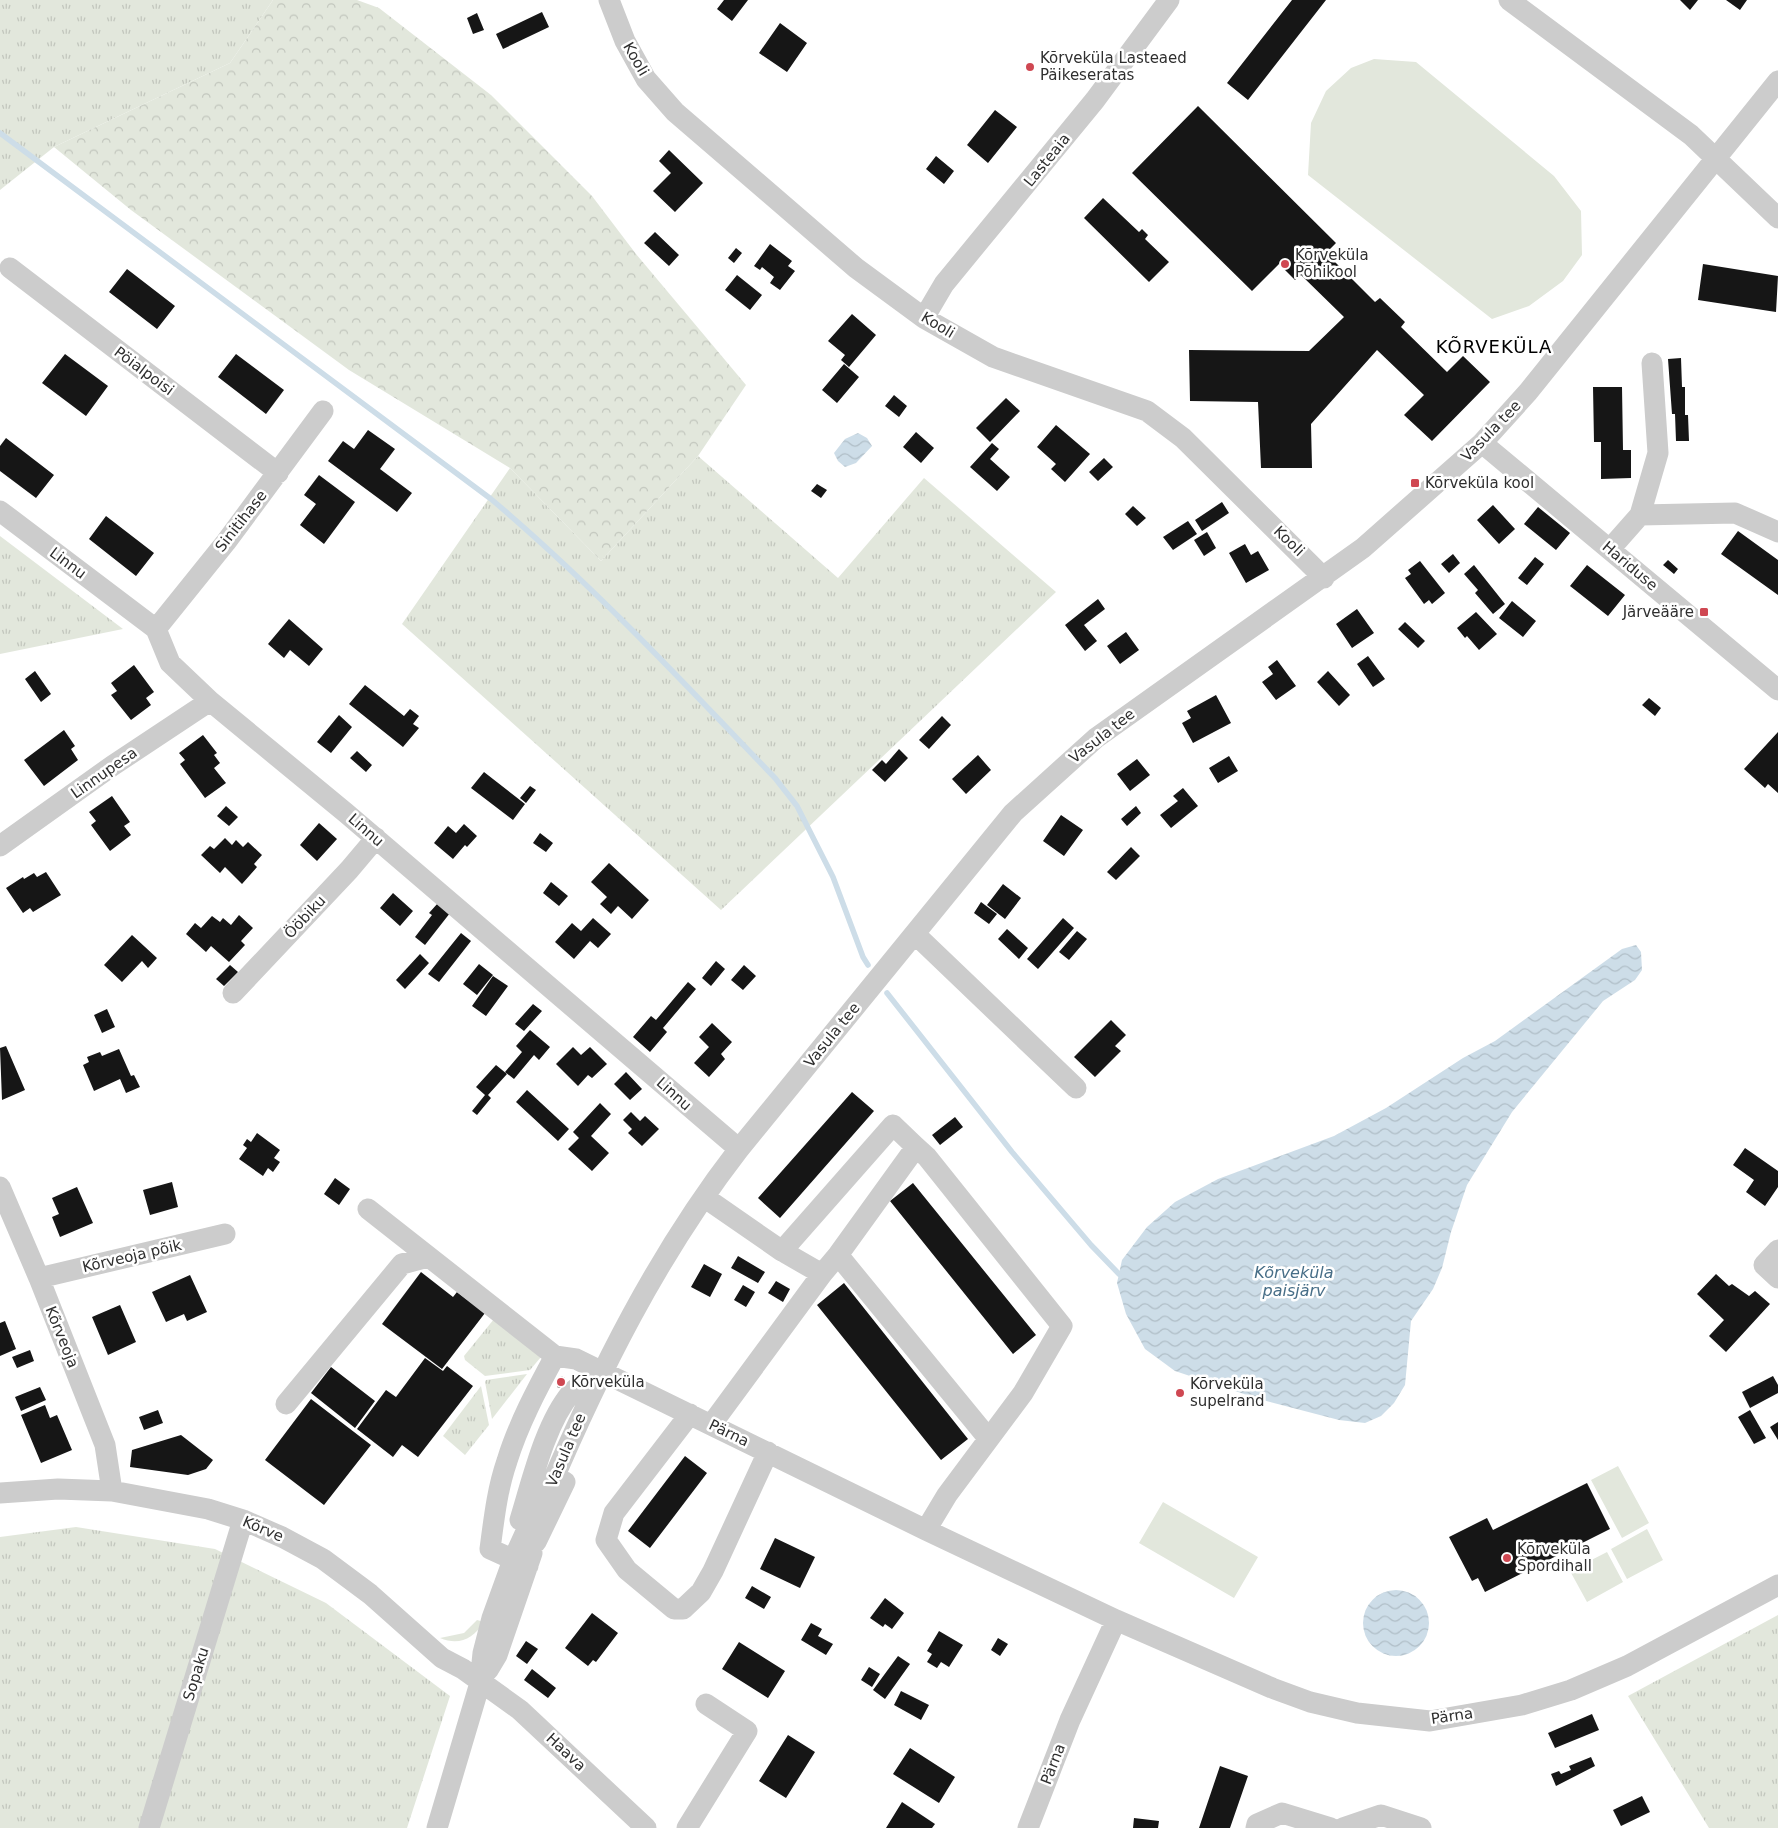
<svg xmlns="http://www.w3.org/2000/svg" width="1778" height="1828" viewBox="0 0 1778 1828" font-family="'DejaVu Sans',sans-serif">
  <defs>
    <pattern id="grass-tufts" width="24" height="20" patternUnits="userSpaceOnUse" patternTransform="scale(1.25)"><rect width="24" height="20" fill="#e2e7dc"/><path d="M3 7l-1-3M5 7V3M7 7l1-3M15 17l-1-3M17 17v-4M19 17l1-3" fill="none" stroke="#c2c6bd"/></pattern>
    <pattern id="forest-crowns" width="20" height="18" patternUnits="userSpaceOnUse" patternTransform="scale(1.25)"><rect width="20" height="18" fill="#e2e7dc"/><path d="M2 6a3 3 0 1 1 6 0M12 15a3 3 0 1 1 6 0" fill="none" stroke="#c2c6bd"/></pattern>
    <pattern id="water-waves" width="16" height="10" patternUnits="userSpaceOnUse" patternTransform="scale(1.25)"><rect width="16" height="10" fill="#cddde8"/><path d="M0 5q4-4 8 0t8 0" fill="none" stroke="#b0bec7"/></pattern>
  </defs>
  <rect width="100%" height="100%" fill="#fff"/>
  <path fill="url(#grass-tufts)" d="M0,0H273L230,63L54,147L0,190Z
    M698,456L838,578L924,478L1056,592L721,910L402,624L510,468L601,561Z
    M0,536L123,629L0,654Z
    M494,1319L541,1357L530,1370L485,1376L465,1360L464,1356Z
    M527,1374L492,1419L485,1382L486,1380Z
    M481,1386L489,1425L465,1455L443,1436Z
    M76,1527L215,1549L326,1603L450,1696L407,1828H0V1537Z
    M1778,1615V1828H1709L1628,1696Z
    M477,1620L484,1622C473,1639 459,1646 440,1638L464,1633Z"/>
  <path fill="url(#forest-crowns)" d="M273,0H357L379,8L491,95L592,196L636,254L746,385L698,456L601,561L510,468L349,370L131,210L54,147L230,63Z"/>
  <path fill="#e2e7dc" d="M1374,59L1416,62L1554,176L1581,211L1582,255L1563,281L1529,306L1492,319L1308,175L1311,123L1326,91L1351,68Z
    M1618,1466L1649,1523L1622,1538L1591,1480Z
    M1163,1502L1258,1557L1234,1598L1139,1543Z
    M1647,1529L1663,1560L1627,1579L1611,1549Z
    M1607,1552L1623,1582L1587,1602L1570,1571Z"/>
  <path fill="url(#water-waves)" d="M858,433L867,438L872,446L856,463L845,467L838,461L834,453L845,439Z
    M1636,945L1641,952L1642,970L1635,980L1603,1001L1512,1112L1467,1185L1451,1232L1442,1268L1433,1289L1411,1321L1405,1385L1394,1403L1381,1416L1365,1423L1339,1420L1259,1399L1175,1371L1145,1349L1126,1314L1117,1283L1122,1260L1147,1227L1175,1202L1218,1179L1334,1136L1386,1108L1463,1058L1495,1041L1622,949Z
    M1363 1623a33 33 0 1 1 66 0a33 33 0 1 1-66 0Z"/>
  <g fill="none" stroke-linecap="round" stroke-linejoin="round">
    <path stroke="#cddde8" stroke-width="5.5" d="M0,133L491,499C593,585 683,682 775,778L797,806L833,877L863,957L868,965
      M887,993L1012,1152L1091,1245L1119,1274"/>
  </g>
  <path fill="#161616" d="M724,0H748L732,21L717,9Z
    M1292,0H1326L1248,100L1227,83Z
    M1680,0H1698L1690,10Z
    M1726,0H1747L1740,10Z
    M542,12L549,27L503,49L496,34Z
    M477,13L484,30L473,34L467,18Z
    M780,23L807,43L787,72L759,53Z
    M1198,106L1336,243L1326,253L1375,302L1380,298L1405,322L1401,327L1447,372L1463,356L1490,382L1432,441L1404,415L1424,395L1377,350L1311,424L1312,468H1261L1258,402L1190,401L1189,350L1309,351L1344,317L1301,275L1295,280L1279,264L1252,291L1132,173Z
    M995,110L1017,127L988,163L967,145Z
    M669,150L703,183L675,212L653,191L671,173L659,161Z
    M936,156L954,171L944,184L926,169Z
    M1103,198L1139,232L1142,229L1148,235L1145,239L1169,262L1149,282L1084,218Z
    M655,232L679,255L669,266L644,243Z
    M770,244L792,261L788,266L795,271L780,290L770,283L774,277L762,267L760,270L754,266Z
    M736,248L742,253L734,263L728,258Z
    M1703,264L1778,276L1776,312L1698,300Z
    M127,269L175,306L157,329L109,292Z
    M737,275L762,295L750,310L725,290Z
    M852,314L876,335L849,367L841,360L845,355L828,341Z
    M65,354L108,386L86,416L42,383Z
    M236,354L284,390L266,414L218,377Z
    M1681,358L1682,387H1685V415H1688L1689,441H1676L1675,414H1672L1668,359Z
    M844,364L859,377L837,403L822,390Z
    M1593,387H1622L1623,450H1631V478L1601,479V442H1594Z
    M894,395L907,406L899,417L885,406Z
    M1006,398L1020,411L990,442L976,428Z
    M1056,425L1090,454L1065,482L1051,469L1056,464L1037,447Z
    M368,430L395,449L380,469L412,493L397,512L328,461L343,441L354,449Z
    M916,432L934,448L921,463L903,447Z
    M6,438L54,475L36,498L0,471V446Z
    M992,443L999,449L990,459L1010,477L997,491L970,467Z
    M1104,458L1113,467L1098,481L1089,472Z
    M319,475L355,502L324,544L300,525L316,504L304,495Z
    M817,484L827,490L821,498L811,491Z
    M1222,502L1229,513L1202,531L1195,520Z
    M1493,505L1515,529L1499,544L1477,520Z
    M1133,506L1146,518L1137,526L1125,514Z
    M1538,507L1570,533L1556,550L1524,524Z
    M106,516L154,553L136,576L89,539Z
    M1188,521L1197,534L1173,550L1163,537Z
    M1738,531L1778,560V595L1721,554Z
    M1207,532L1216,548L1204,556L1194,540Z
    M1245,544L1251,555L1258,551L1269,570L1246,583L1229,553Z
    M1453,554L1460,563L1449,573L1441,564Z
    M1535,557L1544,564L1527,585L1518,578Z
    M1668,560L1678,569L1674,574L1663,565Z
    M1420,561L1445,593L1432,604L1429,600L1424,604L1405,578L1411,574L1408,570Z
    M1474,565L1505,604L1493,614L1475,593L1478,590L1464,574Z
    M1587,565L1625,595L1608,616L1570,586Z
    M1098,599L1105,609L1084,625L1097,641L1085,651L1065,625Z
    M1512,601L1536,621L1523,637L1499,618Z
    M1357,609L1374,633L1352,648L1336,624Z
    M1476,612L1497,634L1479,650L1467,636L1465,638L1457,628Z
    M289,619L323,649L309,666L290,650L284,658L268,644Z
    M1405,622L1425,641L1418,648L1398,629Z
    M1126,632L1139,650L1120,664L1107,646Z
    M1368,656L1385,679L1373,687L1357,664Z
    M1277,660L1296,686L1276,700L1262,682L1273,674L1268,667Z
    M134,665L154,692L146,698L151,705L131,720L111,695L117,691L111,683Z
    M35,671L51,694L41,702L25,679Z
    M1328,671L1350,695L1339,706L1317,682Z
    M365,685L404,716L410,709L419,716L413,724L419,728L403,747L349,704Z
    M1216,695L1231,723L1193,743L1182,723L1191,718L1187,711Z
    M1649,698L1661,708L1655,716L1642,705Z
    M339,715L352,727L331,753L317,742Z
    M942,716L951,725L929,749L919,740Z
    M64,730L75,746L71,749L78,760L44,786L24,760Z
    M1778,732V793L1768,784L1765,788L1744,769Z
    M203,735L217,753L214,755L220,763L214,768L226,783L205,798L180,764L185,760L179,753Z
    M899,749L908,758L885,782L872,770L882,760L886,764Z
    M357,751L372,765L366,772L350,758Z
    M978,755L991,770L966,794L952,779Z
    M1229,756L1238,771L1218,783L1209,768Z
    M1137,759L1150,775L1130,791L1117,774Z
    M484,772L525,804L513,820L471,788Z
    M530,786L536,790L526,803L520,798Z
    M1183,788L1198,806L1171,828L1160,815L1178,801L1173,796Z
    M112,796L130,822L124,826L131,835L110,851L91,825L96,821L89,812Z
    M226,806L238,817L229,826L217,816Z
    M1136,806L1141,813L1127,826L1121,819Z
    M1061,815L1083,830L1064,856L1043,841Z
    M319,823L337,839L317,861L300,845Z
    M464,824L477,836L467,847L465,845L453,859L434,843L448,826L456,833Z
    M540,833L553,843L546,852L533,843Z
    M225,838L232,845L236,840L243,847L248,842L262,855L254,864L257,867L242,884L225,867L220,873L201,855L210,846L214,849Z
    M1131,847L1140,856L1116,880L1107,872Z
    M609,863L649,900L632,919L618,906L611,914L600,904L607,897L591,882Z
    M46,872L61,895L33,912L30,908L23,913L6,888L23,877L24,879L34,873L37,877Z
    M551,882L568,896L559,906L543,893Z
    M1003,884L1021,898L1005,919L987,905Z
    M393,893L413,911L400,926L380,908Z
    M981,902L997,914L989,924L974,913Z
    M438,903L450,913L425,945L415,937L432,915L429,913Z
    M239,915L253,928L241,941L245,945L229,962L211,946L206,952L186,934L195,923L201,928L212,916L220,922L223,918L231,925Z
    M593,918L611,934L598,948L590,941L574,959L555,942L572,923L581,931Z
    M1063,918L1074,928L1038,969L1027,959Z
    M1007,929L1028,948L1019,959L998,939Z
    M1077,931L1087,939L1069,960L1059,952Z
    M461,933L471,941L439,982L428,974Z
    M132,935L157,958L148,968L142,961L122,982L104,965Z
    M420,954L429,963L405,989L396,980Z
    M716,961L725,969L711,986L702,978Z
    M479,964L493,975L477,995L463,984Z
    M230,965L238,972L224,986L216,979Z
    M744,965L756,976L743,990L731,980Z
    M493,976L508,986L486,1016L472,1006Z
    M688,982L696,989L663,1028L667,1032L650,1052L633,1037L651,1016L656,1020Z
    M533,1004L542,1011L524,1031L515,1024Z
    M107,1009L115,1027L102,1033L94,1015Z
    M1111,1020L1126,1035L1115,1046L1121,1051L1095,1077L1074,1057Z
    M712,1023L732,1042L721,1054L725,1059L709,1077L694,1063L709,1047L699,1037Z
    M530,1030L550,1047L539,1060L534,1055L514,1079L505,1072L522,1052L516,1046Z
    M6,1046L25,1090L2,1100L0,1048Z
    M573,1047L581,1055L590,1047L607,1064L592,1078L588,1075L578,1086L556,1064Z
    M119,1049L131,1076L134,1075L140,1087L126,1093L120,1079L94,1091L83,1065L89,1062L87,1057L100,1052L102,1056Z
    M496,1065L507,1074L488,1095L491,1098L477,1115L472,1111L485,1095L476,1087Z
    M626,1072L642,1089L630,1100L614,1084Z
    M527,1090L569,1129L558,1141L516,1102Z
    M852,1092L874,1111L780,1218L758,1198Z
    M600,1103L611,1114L591,1136L609,1153L592,1171L568,1149L579,1138L573,1132Z
    M631,1112L640,1121L645,1116L659,1129L642,1146L628,1133L632,1129L623,1120Z
    M955,1117L963,1127L940,1145L932,1135Z
    M257,1133L280,1150L274,1158L280,1162L273,1172L268,1168L263,1176L239,1159L247,1148L243,1145L247,1139L251,1142Z
    M1745,1148L1778,1171V1187L1765,1206L1746,1192L1754,1180L1733,1165Z
    M335,1178L350,1189L339,1205L324,1194Z
    M172,1182L178,1207L150,1215L143,1190Z
    M913,1183L1036,1335L1013,1354L890,1201Z
    M77,1187L93,1223L60,1237L52,1217L59,1214L52,1198Z
    M738,1256L765,1272L758,1283L731,1268Z
    M704,1264L722,1274L710,1297L691,1287Z
    M421,1272L453,1297L457,1292L485,1313L442,1369L382,1324Z
    M1716,1274L1729,1286L1732,1284L1749,1296L1755,1291L1770,1304L1726,1352L1709,1336L1724,1320L1697,1294Z
    M190,1275L207,1312L187,1321L184,1314L166,1322L152,1292Z
    M776,1281L790,1289L783,1302L768,1293Z
    M844,1283L968,1439L941,1460L817,1305Z
    M743,1285L755,1292L746,1307L734,1300Z
    M120,1305L136,1342L108,1355L92,1317Z
    M5,1321L16,1349L0,1356V1323Z
    M30,1350L34,1361L17,1368L12,1357Z
    M425,1358L443,1371L447,1366L473,1386L418,1457L402,1445L393,1457L357,1429L386,1390L396,1397Z
    M331,1367L375,1401L355,1428L311,1393Z
    M561,1376L565,1378L560,1388L557,1387Z
    M1773,1376L1778,1385V1393L1750,1408L1742,1392Z
    M40,1387L46,1400L21,1411L15,1397Z
    M311,1399L371,1445L324,1505L265,1460Z
    M45,1405L50,1418L57,1415L72,1450L41,1463L21,1415Z
    M158,1410L163,1423L144,1430L139,1417Z
    M1750,1410L1766,1438L1754,1444L1738,1417Z
    M1778,1422V1440L1770,1427Z
    M181,1435L213,1460L206,1469L188,1475L130,1467L132,1450Z
    M685,1456L707,1473L650,1548L628,1531Z
    M1587,1483L1610,1529L1485,1592L1478,1578L1472,1581L1449,1537L1487,1518L1493,1530Z
    M775,1538L815,1557L800,1588L760,1569Z
    M752,1586L771,1597L764,1609L745,1598Z
    M885,1598L904,1613L892,1629L885,1624L883,1627L870,1618Z
    M592,1613L618,1633L596,1662L593,1660L588,1666L565,1648Z
    M811,1623L822,1629L818,1636L833,1644L826,1655L801,1640Z
    M939,1631L963,1645L949,1667L941,1662L937,1668L927,1662L932,1654L927,1651Z
    M998,1638L1008,1644L1000,1656L991,1650Z
    M526,1641L538,1649L527,1664L516,1656Z
    M739,1642L785,1671L768,1698L722,1669Z
    M898,1656L910,1664L885,1699L873,1690Z
    M869,1667L880,1674L872,1687L861,1680Z
    M532,1669L556,1688L548,1698L524,1680Z
    M901,1691L929,1705L921,1720L894,1705Z
    M1592,1714L1599,1730L1555,1748L1548,1733Z
    M788,1735L815,1752L786,1798L759,1781Z
    M910,1748L955,1777L939,1803L893,1774Z
    M1591,1757L1595,1766L1556,1786L1551,1774L1559,1771L1561,1774L1571,1770L1569,1766Z
    M1220,1766L1248,1776L1230,1828H1199Z
    M1642,1796L1650,1812L1621,1826L1613,1810Z
    M902,1802L935,1824L932,1828H886Z
    M1134,1818L1159,1821L1158,1828H1133Z"/>
  <g fill="none" stroke-linecap="round" stroke-linejoin="round">
    <path stroke="#ccc" stroke-width="21" d="M609,0L625,41L646,79L675,112L856,268L924,318L993,357L1147,411L1183,438L1324,578
      M1509,0L1691,135L1778,218
      M10,268L278,473
      M924,318L944,284L1095,100L1169,0
      M1482,443L1778,690
      M0,511L156,629L170,663L210,701L346,813L739,1149
      M1640,515L1658,453L1652,363
      M1610,549L1640,515L1735,513L1778,532
      M156,629L226,542L323,411
      M0,846L112,766L210,701
      M915,934L1076,1088
      M233,993L349,870L376,838
      M0,1187L39,1278L105,1445L112,1491
      M704,1197L782,1251L822,1274L838,1255L916,1147L927,1157L1062,1326L1023,1393L947,1495L926,1530
      M368,1209L555,1356L576,1359L926,1530L1116,1620L1272,1688L1310,1702L1357,1713L1430,1721L1522,1705L1571,1690L1627,1666L1778,1585
      M1778,1250L1764,1265L1778,1278
      M782,1251L893,1125L916,1147
      M838,1255L988,1438
      M39,1278L225,1234
      M286,1404L402,1264L428,1257
      M690,1414L614,1513L606,1540L627,1570L674,1609H683L701,1592L713,1571L768,1452
      M711,1425L822,1274
      M0,1493L58,1489L112,1491L208,1509L243,1520L282,1537L323,1559L370,1594L442,1658L463,1669L520,1710L646,1828
      M520,1520C532,1481 545,1424 571,1393C579,1385 590,1379 599,1372
      M536,1542L565,1482
      M528,1566L490,1549C494,1519 497,1490 507,1461C518,1425 537,1389 555,1356
      M488,1670L497,1655L532,1553
      M149,1828L243,1520
      M437,1828L480,1683L483,1653L492,1618L513,1560L539,1503L547,1494C599,1372 657,1255 739,1149L1013,813L1096,738L1363,548L1482,443L1528,392L1778,81
      M687,1828L747,1731L706,1704
      M1028,1828L1070,1720L1116,1620
      M1256,1828L1257,1824L1282,1813L1331,1828
      M1343,1828L1381,1815L1421,1828"/>
  </g>
  <g fill="#cf4852" stroke="#fff" stroke-width="2">
    <circle cx="1030" cy="67" r="5"/>
    <circle cx="1285" cy="264" r="5"/>
    <rect x="1410" y="478" width="10" height="10" rx="2.5"/>
    <rect x="1699" y="607" width="10" height="10" rx="2.5"/>
    <circle cx="561" cy="1382" r="5"/>
    <circle cx="1180" cy="1393" r="5"/>
    <circle cx="1507" cy="1558" r="5"/>
  </g>
  <g text-anchor="middle" stroke-width="5" stroke-linejoin="round" paint-order="stroke">
    <g font-size="15" fill="#2f2f2f" stroke="#fff" text-anchor="start">
      <text x="1040" y="63">Kõrveküla Lasteaed<tspan x="1040" dy="17">Päikeseratas</tspan></text>
      <text x="1295" y="260">Kõrveküla<tspan x="1295" dy="17">Põhikool</tspan></text>
      <text x="1425" y="488">Kõrveküla kool</text>
      <text x="1694" y="617" text-anchor="end">Järveääre</text>
      <text x="571" y="1387">Kõrveküla</text>
      <text x="1190" y="1389">Kõrveküla<tspan x="1190" dy="17">supelrand</tspan></text>
      <text x="1517" y="1554">Kõrveküla<tspan x="1517" dy="17">Spordihall</tspan></text>
    </g>
    <g font-size="15" fill="#2f2f2f" stroke="#fff">
      <text transform="translate(636 59) rotate(60)" y="5">Kooli</text>
      <text transform="translate(1047 160) rotate(-51)" y="5">Lasteaia</text>
      <text transform="translate(938 325) rotate(31)" y="5">Kooli</text>
      <text transform="translate(144 371) rotate(37)" y="5">Pöialpoisi</text>
      <text transform="translate(1491 431) rotate(-46)" y="5">Vasula tee</text>
      <text transform="translate(241 521) rotate(-52)" y="5">Sinitihase</text>
      <text transform="translate(1289 541) rotate(44)" y="5">Kooli</text>
      <text transform="translate(68 563) rotate(37)" y="5">Linnu</text>
      <text transform="translate(1630 566) rotate(40)" y="5">Hariduse</text>
      <text transform="translate(1102 736) rotate(-38)" y="5">Vasula tee</text>
      <text transform="translate(104 773) rotate(-35)" y="5">Linnupesa</text>
      <text transform="translate(366 830) rotate(41)" y="5">Linnu</text>
      <text transform="translate(305 917) rotate(-47)" y="5">Ööbiku</text>
      <text transform="translate(832 1035) rotate(-51)" y="5">Vasula tee</text>
      <text transform="translate(674 1094) rotate(42)" y="5">Linnu</text>
      <text transform="translate(132 1256) rotate(-13)" y="5">Kõrveoja põik</text>
      <text transform="translate(62 1337) rotate(68)" y="5">Kõrveoja</text>
      <text transform="translate(729 1433) rotate(26)" y="5">Pärna</text>
      <text transform="translate(566 1450) rotate(-67)" y="5">Vasula tee</text>
      <text transform="translate(263 1529) rotate(23)" y="5">Kõrve</text>
      <text transform="translate(196 1674) rotate(-73)" y="5">Sopaku</text>
      <text transform="translate(1452 1716) rotate(-8)" y="5">Pärna</text>
      <text transform="translate(566 1752) rotate(43)" y="5">Haava</text>
      <text transform="translate(1053 1764) rotate(-69)" y="5">Pärna</text>
    </g>
    <g font-size="16" font-style="italic" fill="#476e87" stroke="#fff">
      <text x="1294" y="1278">Kõrveküla<tspan x="1294" dy="18">paisjärv</tspan></text>
    </g>
    <g font-size="18" letter-spacing="1" fill="#000" stroke="#fff">
      <text x="1494" y="353">KÕRVEKÜLA</text>
    </g>
  </g>
</svg>
